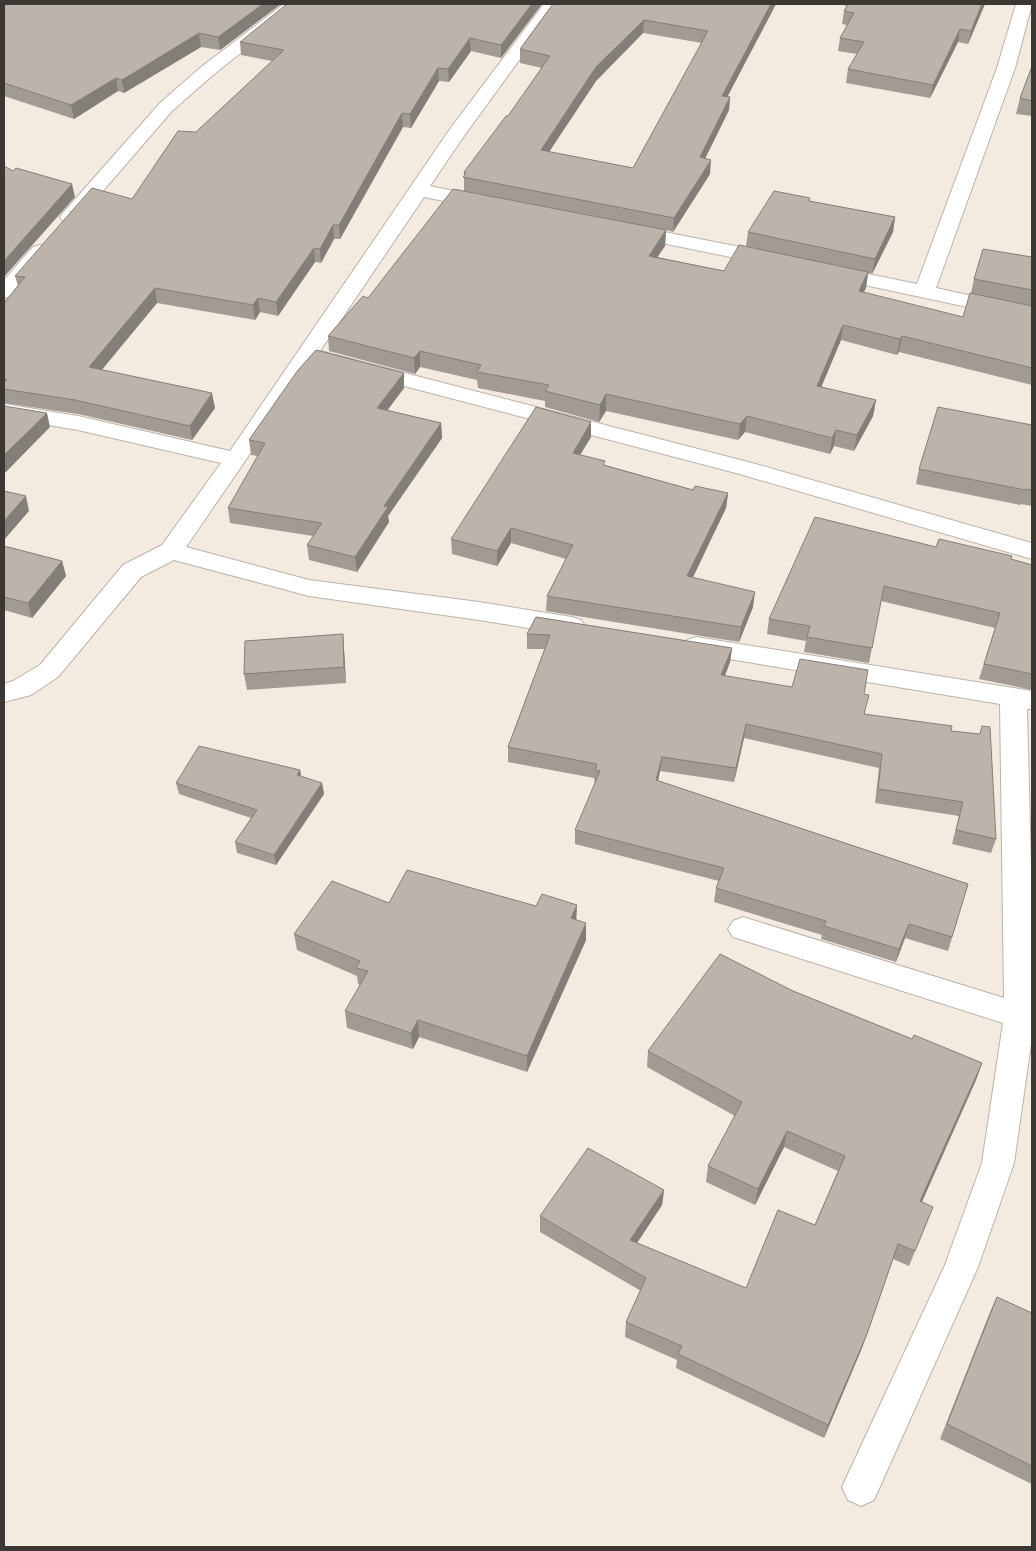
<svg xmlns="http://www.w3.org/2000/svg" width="1036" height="1551" viewBox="0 0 1036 1551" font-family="Poppins,sans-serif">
  <rect width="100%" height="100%" fill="#f3eae0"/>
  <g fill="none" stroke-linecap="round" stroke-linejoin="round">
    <defs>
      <path id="street" d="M284,4H302L213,75L172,111L77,221L70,223L63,221L60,217L63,213L160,103L201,67Z
        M544,4H560L464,136L430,186L491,199L494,203L491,207L484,209L424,197L320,351L752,463L1032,543V559L736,473L313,362L186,547L309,580L479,602L572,617L581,620L585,626L581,632L572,635L479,620L309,596L174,560L141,577L58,677L31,695L4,702V684L13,681L40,665L123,565L162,545L221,463L78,430L4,418V404L78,416L230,451L450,129Z
        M1016,4H1032L1015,68L936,288L1032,309V321L823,276L820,272L823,268L830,266L917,284L997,68Z
        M629,225L770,253L777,255L780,259L777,263L770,265L622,235L619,231L622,227Z
        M40,245L47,247L50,251L11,296L4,298V280L33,247Z
        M696,637L1032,691V709H1027L1032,905V1037L1014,1163L978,1267L874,1500L861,1506L848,1500L842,1487L945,1265L982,1163L1003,1023L733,937L728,929L733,921L743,917L1004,998L1000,704L687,652L683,646L687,640Z"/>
    </defs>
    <use href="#street" stroke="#bcb3aa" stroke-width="2"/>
    <use href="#street" fill="#fff" fill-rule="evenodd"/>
  </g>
  <path fill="#a29b93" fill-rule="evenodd" d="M4,4H281L220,50L201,47L124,93L118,91L74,119L4,96Z
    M542,4L501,58L471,51L449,82L439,81L411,128L403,127L340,239H334L321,263L315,262L278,316L260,312L255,320L157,303L102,370L215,408L192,440L78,414L4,403V303L18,286L15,276L132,199L196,132L272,61L241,55L240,42Z
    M553,4H776L727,96L730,97L729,110L705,158L710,174L673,232L666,230L665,246L657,257L724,271L746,246L748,232L810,198V201L895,217L893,232L872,274L868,273L866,288L863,293L963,317L971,293L974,279L1032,257V385L899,352L897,355L841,340L821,387L876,400L873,416L854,451L834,446L830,454L745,432L738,440L606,411L599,422L545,407V401L478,388L477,380L420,367L415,374L329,351L328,336L368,298L660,229L464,191V172L508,116L542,68L520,63V49ZM643,33L702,43L633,168L549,152L596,81Z
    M839,4H985L968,44L958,42L930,98L846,83L848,69L857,54L838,51L840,38L847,25L842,24L844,11L847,6Z
    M1032,66V116L1016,114L1020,98Z
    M404,373V388L387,410L441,423L442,438L388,516L389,522L357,572L309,560L307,545L313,536L230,523L228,508L258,456L251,455L249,440Z
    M1032,425V506L1021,504L1020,505L916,484L919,469Z
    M591,437L580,455L605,465L693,490L728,493L726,508L692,578L753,607L739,642L546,611L547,596L566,559L511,543L497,566L452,554L451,539Z
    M4,546L62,561L66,576L32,618L4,610Z
    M936,547L1011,559L1032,565V690L979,679L995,628L881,601L869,663L804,652L806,641L767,634L769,619Z
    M536,617L732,648L730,662L725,676L792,687L864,694L865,714L951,731L996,839L991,853L952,844L959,816L875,803L879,768L744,738L734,782L660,771L658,781L968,884L948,951L905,938L896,962L821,939L822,935L714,902L716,888L719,881L575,844V830L595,784L594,778L508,762V747L545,649H527V634Z
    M343,634L346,683L247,690L244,674Z
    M300,770L301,777L322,783L324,794L276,865L237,853L235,842L251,818L179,794L176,783Z
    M1032,806V841L1031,811Z
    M389,903L536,906L577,905L576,920L586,940L527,1072L419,1037L413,1049L347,1028L345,1011L360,985L358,984L357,976L297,950L294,934Z
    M793,991L912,1039L982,1063L976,1080L922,1202L933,1207L909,1266L893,1259L862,1348L824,1438L676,1368L677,1360L625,1337L626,1322L641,1291L540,1232V1216L664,1190L662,1205L637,1243L746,1288L815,1225L838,1171L784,1147L755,1205L706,1182L708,1166L735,1116L647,1067L648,1051Z
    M997,1297L1032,1313V1484L940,1439L990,1312Z"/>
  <path fill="#847e78" d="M263,4H281L220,50L218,37Z
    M532,4H542L501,58V45Z
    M771,4H776L721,109L722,96Z
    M982,4H985L968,44L971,31Z
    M644,20L643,33L596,81L541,164V150L596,67Z
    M960,29L958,42L930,98L933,85Z
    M199,33L201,47L124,93L122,80Z
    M470,38L471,51L449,82L448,69Z
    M438,68L439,81L411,128L410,114Z
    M116,78L118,91L74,119L71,105Z
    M730,97L729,110L699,171L700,157Z
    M402,113L403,127L340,239L339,225Z
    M711,160L710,174L673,232L674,218Z
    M72,184L75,197L4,277V261Z
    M895,217L893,232L872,274L875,259Z
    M333,225L334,239L321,263L320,249Z
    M666,230L665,246L648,271L649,256Z
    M314,248L315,262L278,316L276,302Z
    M868,272L866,288L856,307L859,291Z
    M155,288L157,303L92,381L89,367Z
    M258,298L260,312L255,320L253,305Z
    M843,325L841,340L815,402L817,386Z
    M902,336L899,352L897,355L900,339Z
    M420,351V367L415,374L414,358Z
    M404,373V388L378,423L377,408Z
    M212,393L215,408L192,440L190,426Z
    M606,394V411L599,422L600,405Z
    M876,400L873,416L854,451L857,435Z
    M47,413L50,427L4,474V455Z
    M747,416L745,432L738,440L740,424Z
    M591,422V437L572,468L573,453Z
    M441,423L442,438L388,516L389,522L357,572L355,557L384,506Z
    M836,430L834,446L830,454L832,438Z
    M728,493L726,508L686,592L687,576Z
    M26,496L29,511L4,540V521Z
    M511,528V543L497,566V551Z
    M62,561L66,576L32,618L28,603Z
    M755,592L753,607L739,642L741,627Z
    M343,634L344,649L346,683L344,667Z
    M732,648L730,662L719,690L721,675Z
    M746,724L744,738L734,782L736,768Z
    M662,757L660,771L655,795L656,780Z
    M300,770L302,780L297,775Z
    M322,783L324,794L276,865L274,855Z
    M577,905L576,922L571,918Z
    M586,923V940L527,1072V1056Z
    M909,924L905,938L896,962L899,949Z
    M418,1020L419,1037L413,1049L411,1033Z
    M982,1063L976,1080L915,1217L920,1201Z
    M787,1131L784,1147L755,1205L758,1189Z
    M664,1190L662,1205L629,1255L630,1240Z
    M898,1244L862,1348L824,1438L828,1425Z"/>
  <path fill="#bcb4ab" stroke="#847e78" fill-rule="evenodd" d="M4,4H263L218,37L199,33L122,80L116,78L71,105L4,83Z
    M287,4H532L501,45L470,38L448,69L438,68L410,114L402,113L339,225H333L320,249L314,248L276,302L258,298L253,305L155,288L89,367L212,393L190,426L75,400L4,389V383L7,380L4,379V303L25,277L15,276L92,188L132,199L178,131L196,132L284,50L240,42Z
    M553,4H771L722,96L730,97L700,157L711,160L674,218L463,177L466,173L464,172L506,116H508L550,56L520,49ZM644,20L708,31L633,168L541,150L596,67Z
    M848,4H982L971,31L960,29L933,85L848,69L864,42L840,38L854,13L844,11Z
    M1032,66V101L1020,98Z
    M4,166L13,171L16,168L72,184L4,261Z
    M453,189L666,230L649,256L724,271L739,245L868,272L859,291L963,317L970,293L1032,306V368L902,336L900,339L843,325L817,386L876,400L857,435L836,430L832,438L747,416L740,424L606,394L600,405L545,391L549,385L477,372L481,365L420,351L414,358L328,336L363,296L368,298Z
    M774,191L810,198L809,201L895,217L875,259L748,232Z
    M983,249L1032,257V290L974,279Z
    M316,350L404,373L377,408L441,423L384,506L388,507L355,557L307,545L322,523L228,508L265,443L249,440L298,370Z
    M4,406L47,413L4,455Z
    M536,407L591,422L573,453L605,461L603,465L693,490L695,486L728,493L687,576L755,592L741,627L547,596L573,545L511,528L497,551L451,539Z
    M938,407L1032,425V490L1025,489V490L919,469Z
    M4,491L26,496L4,521Z
    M815,517L936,547L939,539L1012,556L1011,559L1032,565V674L984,664L1000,613L884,586L872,648L807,637L810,626L769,619Z
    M4,546L62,561L28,603L4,597Z
    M536,617L732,648L721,675L792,687L800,659L868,670L864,694L869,695L864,714L952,726L951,731L980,734L982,726L990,727L996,839L956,830L963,802L878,789L882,754L746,724L736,768L662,757L656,780L968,884L952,937L909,924L899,949L824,926L826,921L716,888L724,868L575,830L600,771L595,770L597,764L508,747L550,635L527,634Z
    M343,634L344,667L244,674L245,641Z
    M199,746L300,770L297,775L322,783L274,855L235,842L257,810L176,783Z
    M407,870L536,906L542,894L577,905L571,918L586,923L527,1056L418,1020L411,1033L345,1011L368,971L356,968L360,961L294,934L332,881L389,903Z
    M720,954L793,991L912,1039L914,1035L982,1063L920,1201L933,1207L915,1251L898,1244L867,1334L828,1425L678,1354L682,1346L626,1322L646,1278L540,1216L588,1148L664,1190L630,1240L746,1288L778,1210L815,1225L845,1156L787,1131L758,1189L708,1166L742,1102L648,1051Z
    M997,1297L1032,1313V1466L947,1424Z"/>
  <rect width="1036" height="1551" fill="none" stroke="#3b3733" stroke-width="10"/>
</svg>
